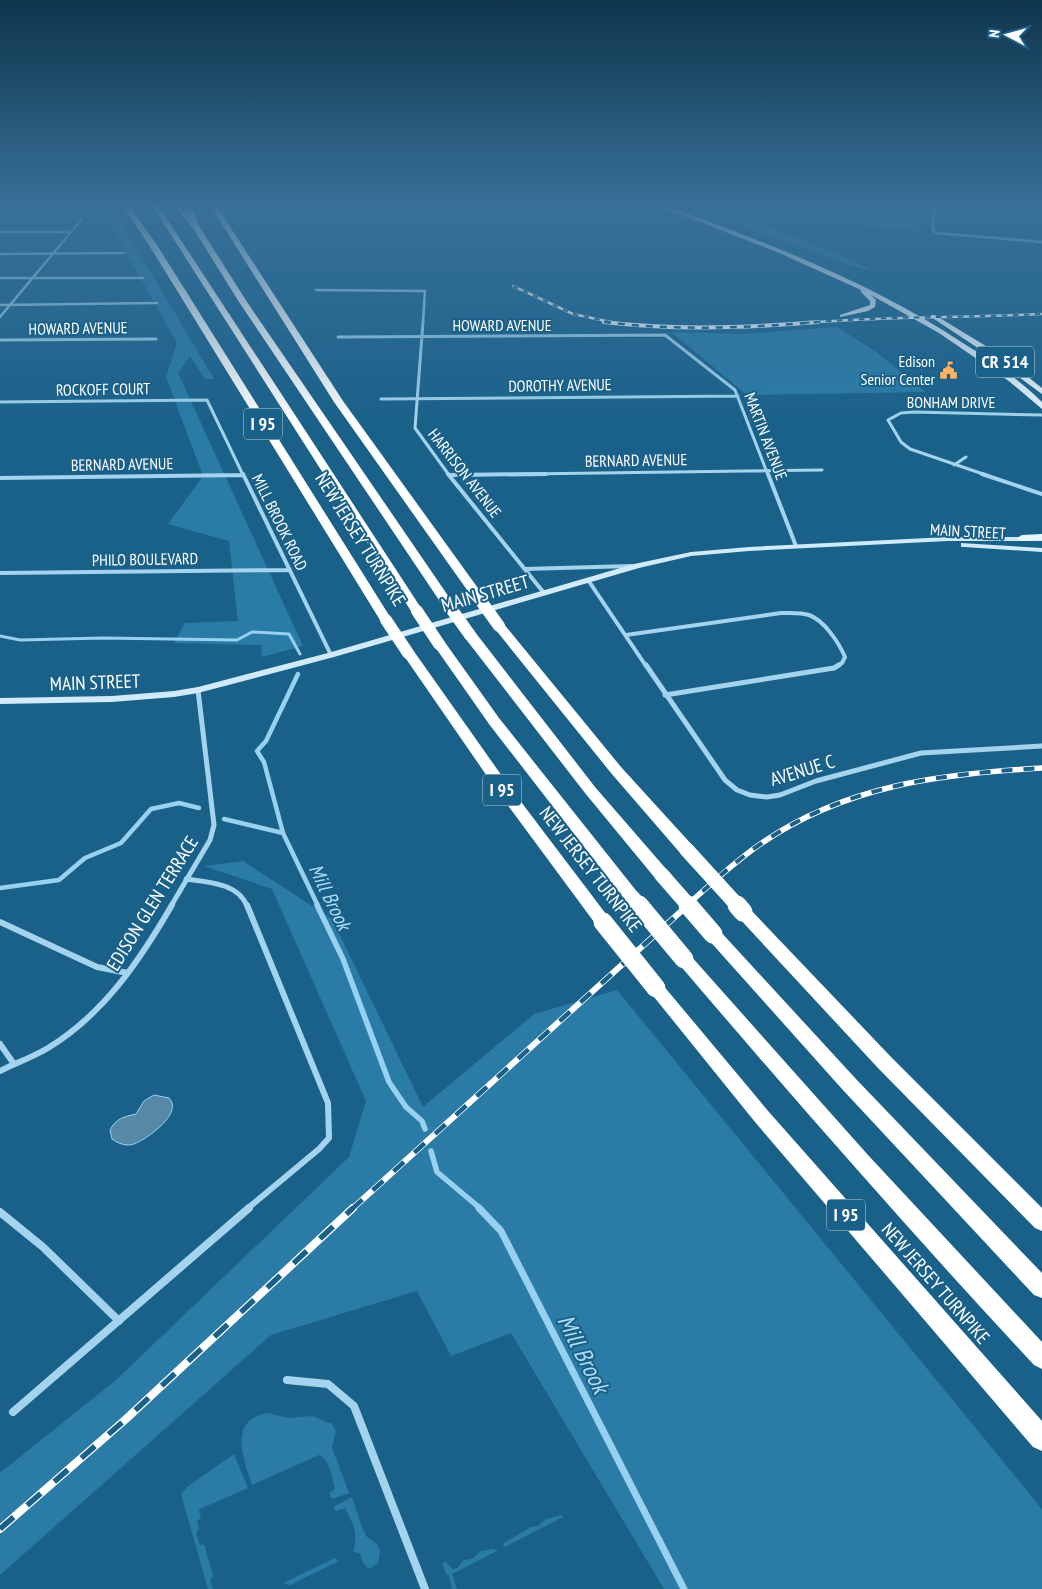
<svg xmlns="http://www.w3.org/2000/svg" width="1042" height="1589" viewBox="0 0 1042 1589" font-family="'PT Sans Narrow',sans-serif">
  <rect width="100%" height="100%" fill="#1a618a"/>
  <path fill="#2a7ba6" d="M37,202H107L119,219L214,379H205L190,356L178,373L303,646L262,657L261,645L174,643L185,623L238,621L229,541L168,524L203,476L166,377L177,342L107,219L19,220Z
    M225,202H250L255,212L249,222L240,225Z
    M680,202H715L746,213L789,215L792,218L922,226L920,229L760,220L755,222L828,250L876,272L855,267Z
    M837,327L875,351L926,392L747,395L671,332L742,334Z
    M243,861L332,919L423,1107L534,1014L617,990L1042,1509V1589H664L511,1333L451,1356L417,1291L271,1335L0,1575V1473L116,1380L349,1157L366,1101L272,889L204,866Z
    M267,1413L288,1418L312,1416L332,1424L336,1431L332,1448L349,1493L332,1499L329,1493L335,1489C332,1477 331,1462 319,1455L252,1485C244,1459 227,1421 267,1413Z
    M234,1454L248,1488L200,1509L199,1511L201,1518L197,1521L199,1529L196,1533L200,1545L204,1544L213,1576L210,1580L213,1589H208L181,1494L187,1487Z
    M352,1497L362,1527L367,1537L377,1544L380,1550L378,1563L369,1569L363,1563L360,1554L353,1551C359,1534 353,1524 345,1508L336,1511L333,1507Z
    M562,1515L563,1517L505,1547L502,1544L531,1527L538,1526L546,1519Z
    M493,1549L497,1551L452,1574L457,1589H452L449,1575L446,1574L442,1562H446L452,1569L457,1568L464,1560L472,1559L481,1551Z
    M335,1558L339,1561L290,1585L283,1583Z"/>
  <path fill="#5789a6" stroke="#97d1ef" d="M154,1095L169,1098C184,1113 147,1139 134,1144C127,1147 117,1143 112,1139L110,1130C116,1118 124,1117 136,1114L144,1101Z"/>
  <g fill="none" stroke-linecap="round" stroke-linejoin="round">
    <path stroke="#97d1ef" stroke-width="3" d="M0,636L20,640L103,638L237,640L252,632L289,634L300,654"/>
    <path stroke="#97d1ef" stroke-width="4.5" d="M298,674L266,741L257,751L264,762L283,833L318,906
      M224,819L283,833
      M0,888L59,880L85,858L121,843L151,809L179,803L199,808"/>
    <path stroke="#97d1ef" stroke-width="5.5" d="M317,905L343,959L389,1082L406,1107L422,1121L425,1129
      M431,1151L437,1172L481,1209"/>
    <path stroke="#97d1ef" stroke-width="7" d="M479,1208L501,1231L684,1589"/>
    <path stroke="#a4d4ed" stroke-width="2.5" d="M934,202L933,231L937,233L1042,242
      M0,232H70
      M0,254L124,253
      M0,278H143
      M316,290L425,291L423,323
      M0,305L157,303
      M0,317L81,220"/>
    <path stroke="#a4d4ed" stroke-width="3" d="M423,322L415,428L449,475
      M338,337L665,335L735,390L768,475
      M0,340L156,339
      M381,399L738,396
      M0,402L207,400L243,475
      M954,465L966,457
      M453,475L822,470
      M986,475L910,449L901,442L888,420L901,413L914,412L1042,415"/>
    <path stroke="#a4d4ed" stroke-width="4" d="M243,474L331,655
      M448,474L544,593
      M768,474L796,546
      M982,474L1042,494
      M449,475L546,474
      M0,478L243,475
      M525,569L631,566
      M0,573L290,570
      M588,580L646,666
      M626,635L781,613C790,613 800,612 809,615C824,620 839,643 845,657L842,663L837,666"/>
    <path stroke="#a4d4ed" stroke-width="5" d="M646,665L725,780L737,790L750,795L767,797L780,795L816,781L921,753L1042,746
      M665,695L834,668L839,665
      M186,879C208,882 238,883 247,906
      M171,906L210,840L214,825L198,690"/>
    <path stroke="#a4d4ed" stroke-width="6" d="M247,905L328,1103L329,1138L319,1149L247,1209
      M0,922L97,967L128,973
      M0,1044L14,1064
      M0,1071C16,1063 33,1057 48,1048C104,1014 140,960 172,905"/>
    <path stroke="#a4d4ed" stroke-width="8" d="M0,1212L43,1247L119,1321
      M287,1380L328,1384L354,1406L425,1589
      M13,1412L249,1208"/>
    <path fill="#d0eaf9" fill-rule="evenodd" d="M948,537H1042V541H948L749,551L691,556L639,568L334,657L198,693L174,697L112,702L0,704V698L112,696L174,691L198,687L328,653L634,564L691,552L749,547Z
      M961,543L1042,548V552L964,547H961Z"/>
    <path fill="#eaf6ff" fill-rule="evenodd" d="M648,202H656C763,241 870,281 966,345C993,362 1020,380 1042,402V409L1010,382L977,359L939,333L871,295L876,300L875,307L868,311L840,317V315L870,305V301L861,292V290L777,252Z
      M931,315H935L999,354L1042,388V394L993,358L931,317Z
      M1042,534V540L1022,541L1017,538L1022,535Z"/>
    <path fill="#fff" fill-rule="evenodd" d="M120,202H126L157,245L392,620L390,623L386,624L380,620L149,245Z
      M150,202H156L423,611L421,614L417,615L411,611Z
      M171,202H177L189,215L185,202H191L199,226L247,302L453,603L451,606H443L239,302L193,228Z
      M208,202H214L343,401L480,591L482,594L480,597H472L334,402Z
      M499,622L503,623L621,767L693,846L695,850L693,854H681L611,773L495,629L493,626Z
      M470,631L475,632L595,787L667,870L669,874L667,878L661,879L655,878L585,793L465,638L464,635L465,632Z
      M439,640L444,641L499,718L638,893L640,897L638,901L632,902L626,901L489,724L433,644Z
      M408,649L413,650L509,786L609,918L611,922L609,926L603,928L597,926L498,792L402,653Z
      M743,906L749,908L892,1058L1042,1208V1231L1035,1228L878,1068L737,916L735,912L737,908Z
      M713,928L719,930L856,1079L1042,1273V1298L1034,1295L842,1089L707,938L705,934L707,930Z
      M684,953L690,955L868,1155L1042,1342V1369L1034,1365C912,1234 794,1099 678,963L675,959L678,955Z
      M656,982L662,984L769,1112L1042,1421V1451L1033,1447L755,1122L650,992L647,988L650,984Z"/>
    <defs>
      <path id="rail-far4" d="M513,286L573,314L615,323
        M804,323C883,316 963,318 1042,314"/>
      <path id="rail-far3" d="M604,322C675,331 748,328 818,322"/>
      <path id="rail-far2" d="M686,906C710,885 733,863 759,845C845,785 941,774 1042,768"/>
      <path id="rail-far1" d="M352,1209L688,905"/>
      <path id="rail" d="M0,1529L126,1419L353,1208"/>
    </defs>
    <use href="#rail-far4" stroke="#fff" stroke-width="2.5"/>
    <use href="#rail-far3" stroke="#fff" stroke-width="4"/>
    <use href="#rail-far2" stroke="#fff" stroke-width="5.5"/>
    <use href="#rail-far1" stroke="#fff" stroke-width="6"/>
    <use href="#rail" stroke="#fff" stroke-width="8"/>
    <use href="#rail-far4" stroke="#1a618a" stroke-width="2" stroke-dasharray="5.5" stroke-linecap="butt"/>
    <use href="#rail-far3" stroke="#1a618a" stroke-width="2.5" stroke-dasharray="7" stroke-linecap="butt"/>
    <use href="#rail-far2" stroke="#1a618a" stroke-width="4" stroke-dasharray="11" stroke-linecap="butt"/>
    <use href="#rail-far1" stroke="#1a618a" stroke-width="4.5" stroke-dasharray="14" stroke-linecap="butt"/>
    <use href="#rail" stroke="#1a618a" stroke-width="5.5" stroke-dasharray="18" stroke-linecap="butt"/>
    <path stroke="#fff" stroke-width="12" d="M476,594L499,626
      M447,603L470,635
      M417,611L439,644
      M386,620L408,653"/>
    <path stroke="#fff" stroke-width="15" d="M687,850L738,906
      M661,874L689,906
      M632,897L640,906"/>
    <path stroke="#fff" stroke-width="19" d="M639,905L684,959
      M688,905L713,934
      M737,905L743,912
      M603,922L656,988"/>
  </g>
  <linearGradient id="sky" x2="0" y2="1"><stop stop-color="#0e354c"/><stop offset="0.48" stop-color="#387098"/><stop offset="1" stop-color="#387098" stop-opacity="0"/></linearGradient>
  <rect width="1042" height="424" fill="url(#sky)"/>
  <defs>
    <symbol id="civic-bare" viewBox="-9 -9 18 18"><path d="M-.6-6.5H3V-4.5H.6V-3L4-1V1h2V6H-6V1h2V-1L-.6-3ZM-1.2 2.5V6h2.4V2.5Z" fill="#ffb160" stroke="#1a618a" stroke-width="2.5" paint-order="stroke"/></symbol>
  </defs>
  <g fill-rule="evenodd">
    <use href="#civic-bare" x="936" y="358" width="25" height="25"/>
  </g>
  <g text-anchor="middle" stroke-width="4" stroke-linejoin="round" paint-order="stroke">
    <g font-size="16" fill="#fff" stroke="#1a618a">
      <text x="502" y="331">HOWARD AVENUE</text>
      <text transform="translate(78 328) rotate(-1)" y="6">HOWARD AVENUE</text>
      <text transform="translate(560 385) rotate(-1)" y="6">DOROTHY AVENUE</text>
      <text transform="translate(103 389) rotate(-1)" y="6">ROCKOFF COURT</text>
      <text x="951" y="408">BONHAM DRIVE</text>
      <text transform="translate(766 436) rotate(69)" y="6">MARTIN AVENUE</text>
      <text transform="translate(636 460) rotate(-1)" y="6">BERNARD AVENUE</text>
      <text transform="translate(122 464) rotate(-1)" y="6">BERNARD AVENUE</text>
      <text transform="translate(465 473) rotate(52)" y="6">HARRISON AVENUE</text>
      <text transform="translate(280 522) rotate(64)" y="6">MILL BROOK ROAD</text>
      <text transform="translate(968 531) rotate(3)" y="6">MAIN STREET</text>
      <text transform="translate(145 559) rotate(-1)" y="6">PHILO BOULEVARD</text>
    </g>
    <g font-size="16" fill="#fff" stroke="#1a618a" text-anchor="end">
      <text x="935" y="367">Edison<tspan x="935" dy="18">Senior Center</tspan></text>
    </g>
    <g fill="#1a618a" stroke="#bad0dc" stroke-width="1">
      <rect x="976" y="346.5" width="58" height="31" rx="4"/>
      <rect x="244" y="408.5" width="38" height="31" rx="4"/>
      <rect x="483" y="774.5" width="38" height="31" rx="4"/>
      <rect x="827" y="1199.5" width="38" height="31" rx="4"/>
    </g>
    <g font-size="18" font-weight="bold" fill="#fff">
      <text x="1005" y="368">CR 514</text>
      <text x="263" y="430">I 95</text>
      <text x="502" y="796">I 95</text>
      <text x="846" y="1221">I 95</text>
    </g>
    <g font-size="19" fill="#fff" stroke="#1a618a">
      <text transform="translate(361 539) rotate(58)" y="7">NEW JERSEY TURNPIKE</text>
      <text transform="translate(485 593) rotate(-16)" y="7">MAIN STREET</text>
      <text transform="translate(95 682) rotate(-2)" y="7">MAIN STREET</text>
      <text transform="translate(802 770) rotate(-17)" y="7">AVENUE C</text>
      <text transform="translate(591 869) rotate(52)" y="7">NEW JERSEY TURNPIKE</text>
      <text transform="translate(152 903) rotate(-58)" y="7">EDISON GLEN TERRACE</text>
      <text transform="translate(936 1283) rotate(49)" y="7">NEW JERSEY TURNPIKE</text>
    </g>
    <g font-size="20" font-style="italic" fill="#afddf4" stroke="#1a618a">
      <text transform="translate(330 897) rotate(64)" y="7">Mill Brook</text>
    </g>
    <g font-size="24" font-style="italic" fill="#afddf4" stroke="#1a618a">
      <text transform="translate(583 1354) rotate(63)" y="8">Mill Brook</text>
    </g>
  </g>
  <g transform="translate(1007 35) rotate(276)" stroke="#1a618a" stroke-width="4" paint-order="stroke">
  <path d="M0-4L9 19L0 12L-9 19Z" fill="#ffffff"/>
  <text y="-8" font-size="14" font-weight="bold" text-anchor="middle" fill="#ffffff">N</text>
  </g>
</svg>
